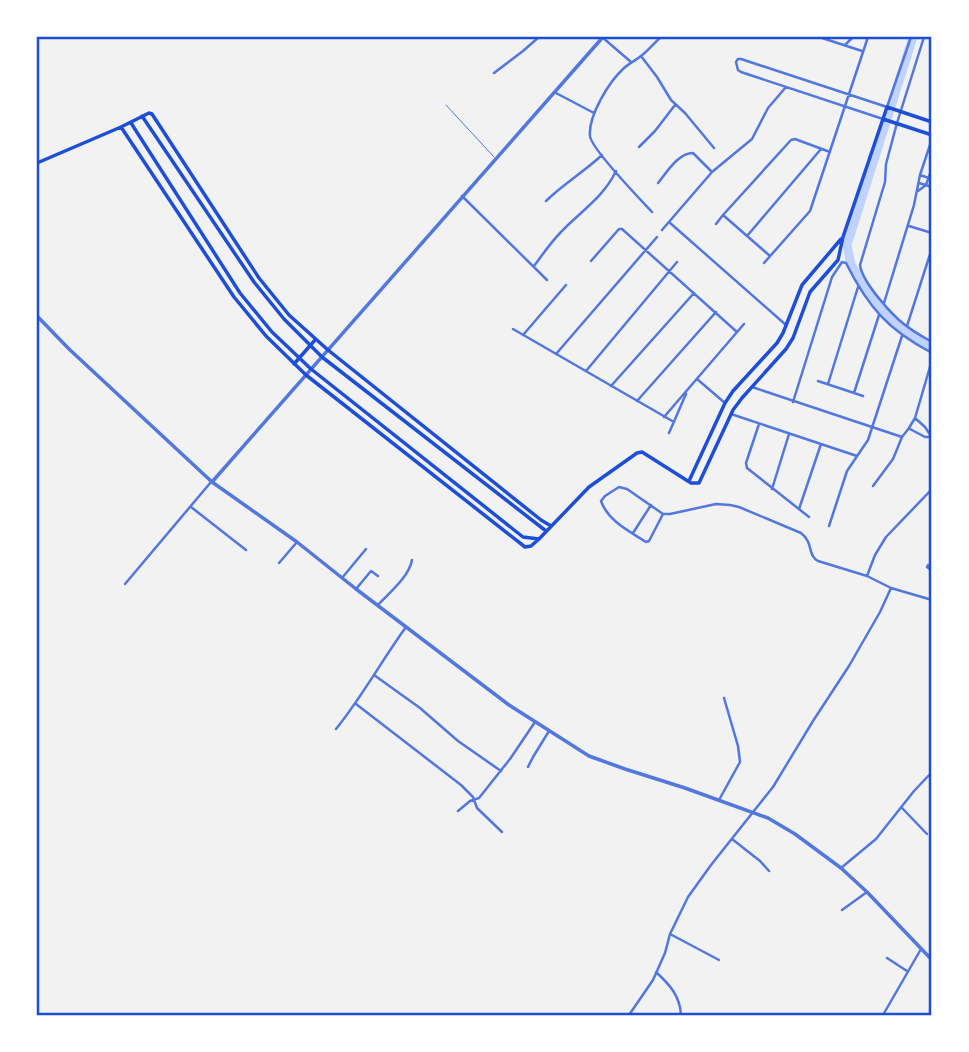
<svg xmlns="http://www.w3.org/2000/svg" width="969" height="1052" viewBox="0 0 969 1052" font-family="Georgia,serif">
  <rect width="100%" height="100%" fill="#f2f2f2"/>
  <g fill="none" stroke-linecap="round" stroke-linejoin="round">
    <path stroke="#bfd3fe" stroke-width="9" d="M913,37L847,245L851,265L877,306L903,330L932,347"/>
    <path stroke="#5277de" stroke-width="1" d="M446,105L494,157"/>
    <path stroke="#5277de" stroke-width="2.5" d="M602,37L631,62
      M819,37L862,51
      M924,37L897,123L886,164L885,182L860,265C862,281 887,309 899,320C909,329 921,336 932,342
      M845,45L853,37
      M641,56L657,77L671,100L685,113L714,148
      M494,73L523,51L539,37
      M554,92L594,113
      M883,119L741,72L738,70L736,62L738,59H741L887,107L911,37
      M639,147L655,131L675,105
      M920,175L932,179
      M658,183C667,172 678,153 693,153L712,172
      M919,183L932,187
      M918,191L926,185L932,168
      M462,196L547,280
      M546,201C563,184 584,172 602,155
      M652,212C641,200 591,149 590,136C588,116 609,82 623,69C629,63 635,61 641,56C648,51 654,43 661,37
      M723,215L770,256
      M669,222L786,325
      M716,224L723,215L791,140L795,139L830,152
      M909,226L932,233
      M662,230L712,172L752,139L768,108L786,87
      M747,236L821,149
      M591,261L619,229H622L737,332
      M764,263L810,211L868,37
      M534,266C543,254 551,242 561,232C581,211 603,198 616,171
      M884,303L914,205L920,175L932,139
      M907,326L932,248
      M513,329L674,422
      M523,335L566,285
      M556,354L657,237
      M586,371L677,262
      M697,379L725,403
      M818,381L863,396
      M828,384L858,287
      M611,386L694,293
      M752,387L902,437
      M854,393L879,315
      M637,401L716,312
      M793,402L832,277L842,262L846,263C868,307 888,330 932,353
      M731,414L857,456
      M664,417L744,324
      M915,418L925,427L931,436
      M759,424L746,463L747,468L809,517
      M910,429L925,437H932
      M669,433L686,394
      M873,486L893,459L902,437L909,428L915,418L932,360
      M772,489L789,434
      M191,507L246,550
      M799,509L821,444
      M663,514L649,541L646,542C629,531 608,521 601,501L605,496L619,487L627,489L663,514H670L716,504L730,505L739,507L801,533C814,543 807,555 818,561L867,576L891,588L932,600
      M829,526L847,471L868,440L902,336
      M633,533L651,505
      M279,563L297,542
      M932,566L928,565L927,567L932,571
      M867,576L875,555L886,537L932,489
      M342,578L366,549
      M125,584L211,482
      M356,589L371,571L378,576
      M378,605C389,593 409,577 412,560
      M374,675L420,708L458,741L501,771
      M356,704L461,785L473,797L477,808L502,832
      M336,729C362,697 382,660 406,627
      M528,767L533,757L549,731
      M719,800L740,762L738,746L724,698
      M902,808L927,834
      M458,811L470,801L479,798L510,759L535,722
      M732,839L760,861L769,871
      M841,868L876,839L914,791L932,772
      M842,910L867,892
      M670,934L719,960
      M887,958L907,971
      M656,972C670,985 680,996 681,1015
      M629,1015L653,980L665,953L670,934L688,897L711,865L773,787L813,721L849,666L880,612L891,588
      M883,1015L921,949"/>
    <path stroke="#5277de" stroke-width="3.5" d="M37,316L69,349L212,482L297,542L356,589L509,705L589,756L625,769L685,788L768,818L795,834L841,868L867,892L932,960
      M212,482L603,37"/>
    <path stroke="#1d4ed8" stroke-width="3.5" d="M142,116L254,282L284,319L322,357L546,531
      M883,119L932,135
      M131,123L240,293L272,332L311,369L523,537L539,539
      M121,127L234,297L266,336L306,375L525,547L531,546L539,539L589,487L637,453L642,452L691,483H699L733,410L742,398L786,349L793,338L810,292L838,260L843,237L887,107L932,122
      M37,163L121,127L149,113L152,114L259,278L289,315L328,350L541,520L551,526
      M294,364L315,340
      M689,481L725,403L733,391L777,343L783,333L802,285L841,239"/>
  </g>
  <rect width="969" height="1052" fill="none" stroke="#ffffff" stroke-width="77"/>
  <rect x="38" y="38" width="892" height="976" fill="none" stroke="#1d4ed8" stroke-width="2.5"/>
</svg>
